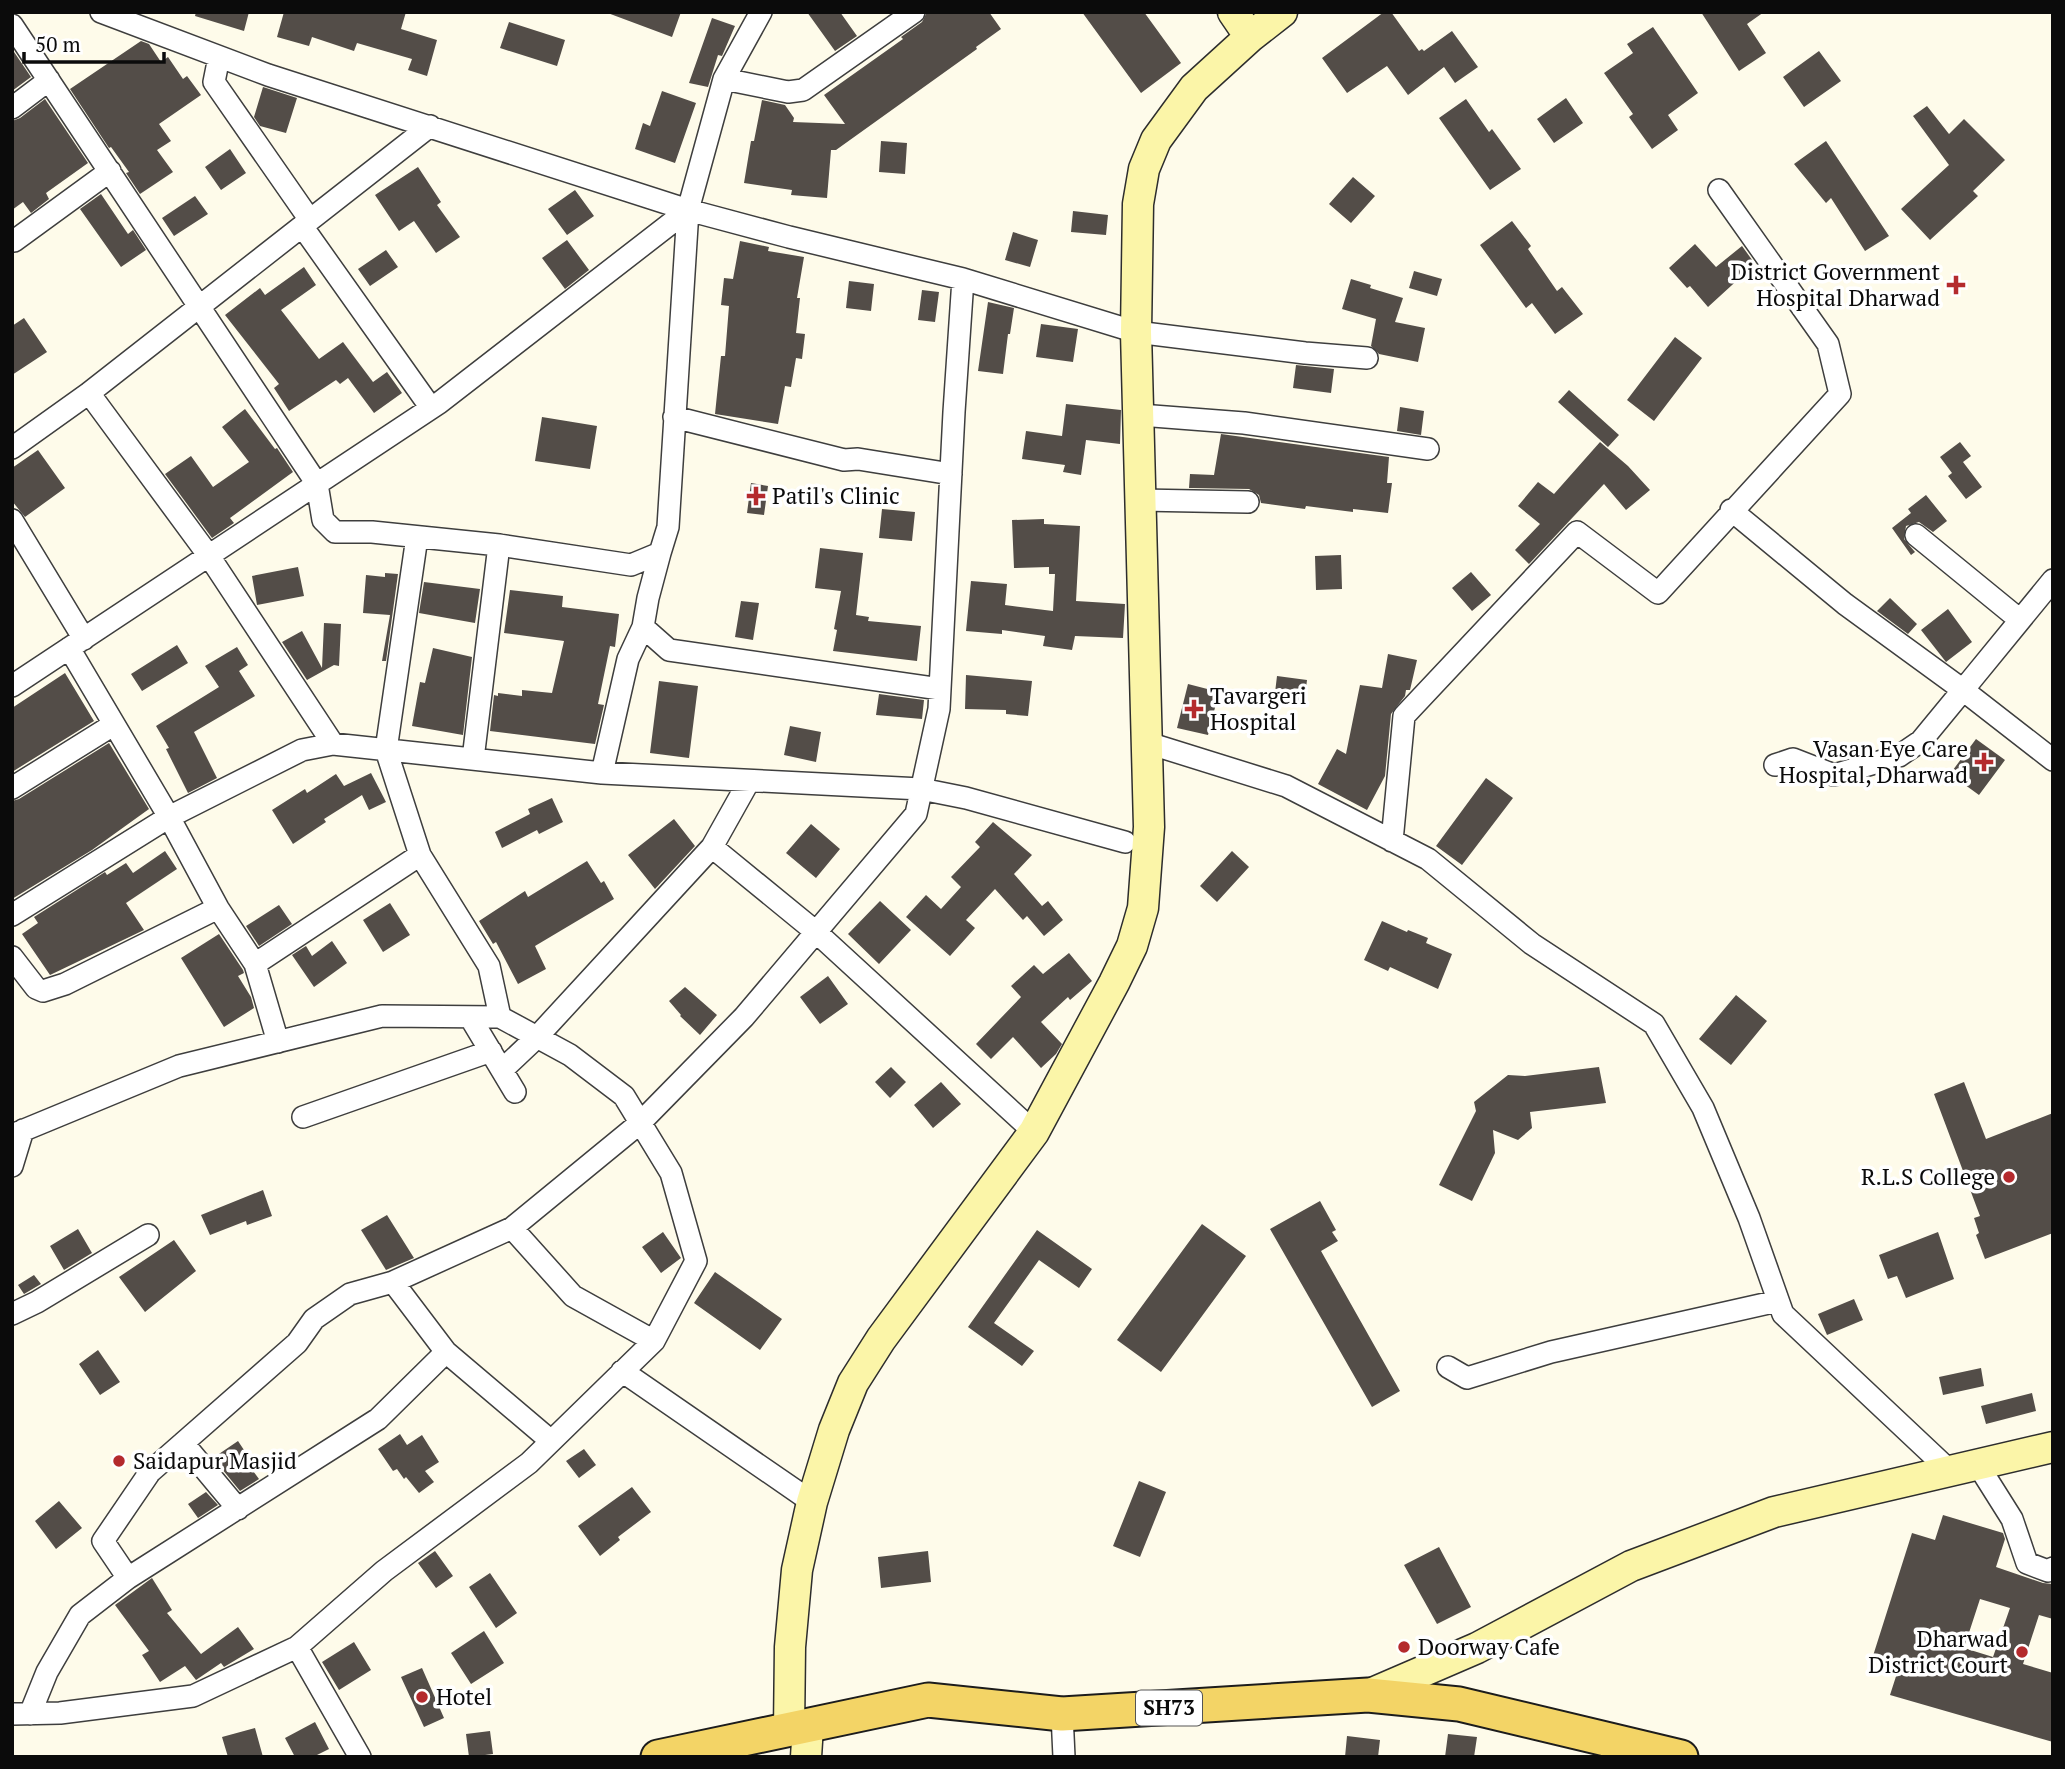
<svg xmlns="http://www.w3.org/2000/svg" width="2065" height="1769" viewBox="0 0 2065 1769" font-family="'PT Serif',serif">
  <rect width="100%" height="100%" fill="#fefbea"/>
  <path fill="#534d48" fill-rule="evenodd" d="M196,12H249L244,31L195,16Z
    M284,12H406L401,29L437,40L427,76L408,70L412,59L357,43L354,51L312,37L309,46L277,37Z
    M605,12H681L672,37Z
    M807,12H840L857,36L835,51Z
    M927,12H989L1001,29L976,47L977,49L836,150H831L827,198L791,195L792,190L744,183L751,141H754L762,100L785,105L794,118L793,122L845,124L824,95L903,39L901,37L922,22Z
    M1082,12H1144L1181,63L1141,93Z
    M1384,12H1391L1419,51L1422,49L1424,51L1452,31L1478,67L1455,83L1444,67L1408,95L1387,66L1347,93L1322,58Z
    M1701,12H1764L1747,24L1766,53L1739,71Z
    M712,18L735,26L722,56L718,55L708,87L689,83Z
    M509,22L565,40L557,66L500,48Z
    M1653,27L1698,93L1668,115L1678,130L1652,149L1629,117L1633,114L1604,73L1633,53L1627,44Z
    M141,41L149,44L161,62L168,57L183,79L187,76L201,95L159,124L171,141L157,150L173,172L140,194L126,173L129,172L111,147L109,148L70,89Z
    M12,49L31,77L12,91Z
    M1819,51L1841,81L1804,107L1783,77Z
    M263,87L297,98L286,133L260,126L254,117Z
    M662,91L696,103L675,163L635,149L643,123L650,126Z
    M1566,98L1583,123L1554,143L1537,119Z
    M45,99L88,163L46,193L49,199L31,213L23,202L12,210V121L20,118Z
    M1466,99L1489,132L1492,129L1521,169L1490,190L1439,118Z
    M1927,106L1949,134L1964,119L2005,160L1973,191L1978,196L1930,240L1901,209L1949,165L1913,116Z
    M881,141L907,143L905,174L879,172Z
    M1826,141L1889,236L1865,251L1831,198L1826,203L1794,164Z
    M230,149L246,173L221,190L205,167Z
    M418,167L441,202L437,205L460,237L436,253L414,221L399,231L375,195Z
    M1353,177L1375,196L1351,223L1329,204Z
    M575,190L594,216L567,235L548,209Z
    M101,194L128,234L133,230L146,250L121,267L80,209Z
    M195,196L208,214L174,236L162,218Z
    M1073,211L1108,215L1106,235L1071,232Z
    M1512,221L1531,246L1528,249L1557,291L1562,287L1583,314L1555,334L1532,303L1526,308L1480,245Z
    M1013,232L1038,240L1030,267L1005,260Z
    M567,240L589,270L565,289L542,258Z
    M740,241L769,247L768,251L804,257L797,298H800L796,333L805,334L802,359L796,358L791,387L785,386L778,424L715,414L721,356H725L729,306L721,305L724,278L733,279Z
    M1695,244L1716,267L1742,246L1755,264L1708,307L1690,286L1687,288L1669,268Z
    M386,250L398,267L370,286L358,269Z
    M304,267L316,285L281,310L319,359L343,342L373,382L387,372L402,393L374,413L348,378L340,384L336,380L289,411L274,388L279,384L225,315L260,288L265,295Z
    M1414,271L1442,279L1437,296L1409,288Z
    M1351,279L1371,285L1370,288L1403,298L1395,322L1425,328L1418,362L1379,354L1371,346L1376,319L1342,309Z
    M849,281L874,284L871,311L846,308Z
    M922,290L939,292L935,322L918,320Z
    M988,302L1014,308L1010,334H1008L1003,374L978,371Z
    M24,318L47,352L12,375V326Z
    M1041,324L1078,329L1073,362L1036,357Z
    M1675,337L1702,358L1654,421L1627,400Z
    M1296,365L1334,369L1331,393L1293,388Z
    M1569,390L1619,435L1608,447L1558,402Z
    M1066,404L1121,410L1120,444L1086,440L1081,475L1063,472L1065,465L1022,459L1026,431L1062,436Z
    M1400,407L1424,411L1421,435L1397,431Z
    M245,409L275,449L277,448L293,472L230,518L234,523L212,538L165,474L191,456L213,487L249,462L222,427Z
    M542,417L597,426L590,469L535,461Z
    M1221,434L1389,457L1387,483H1392L1388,513L1353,509V512L1306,506L1305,509L1261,503L1259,495L1249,489L1189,488L1190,474L1214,475Z
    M1600,442L1628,466L1650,490L1626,510L1604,484L1529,564L1515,550L1540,524L1518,506L1538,482L1554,494Z
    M1960,442L1971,456L1963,462L1982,487L1966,499L1948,476L1952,473L1940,457Z
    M38,450L65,488L25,517L12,501V468Z
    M751,483L768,486L764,515L747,513Z
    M1926,495L1947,521L1933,532L1919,522L1906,526L1904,539L1915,552L1911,555L1892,528L1911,513L1908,509Z
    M882,509L915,512L912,541L879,538Z
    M1044,519V524L1080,526L1076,601L1125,604L1123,638L1075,636L1072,650L1043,646L1045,636L1002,630V634L966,631L971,581L1007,584L1005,605L1053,611L1055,574H1049V567L1014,568L1012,520Z
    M820,548L863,553L856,615L869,617L868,621L921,626L917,661L833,651L837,630L834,629L841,591L815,588Z
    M1341,555L1342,589L1316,590L1315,556Z
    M298,567L304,596L257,605L252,576Z
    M1471,572L1491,595L1472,611L1452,588Z
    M385,573L398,574L386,661H382L390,615L363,613L366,575L385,577Z
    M424,582L480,589L475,623L419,613Z
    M510,590L563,596L562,607L619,614L615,647L610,646L598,704L604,705L595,744L490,731L494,695L498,696V693L522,696V690L552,693L564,641L504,633Z
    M1890,598L1917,624L1908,634L1877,611Z
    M741,601L759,603L753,640L735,637Z
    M1948,609L1972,642L1946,662L1921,630Z
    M324,623L341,624L339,666L334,665L307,680L282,642L302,631L322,668Z
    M177,645L188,663L142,691L131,674Z
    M237,647L248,665L239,671L255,696L194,732L217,778L188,793L166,749L169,748L156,726L219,687L205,666Z
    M433,648L472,657L463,735L412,726L420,682L425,683Z
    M1388,654L1417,660L1410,690H1406L1405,696L1391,714L1385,776L1367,810L1318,784L1337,749L1346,754L1360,685L1382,688Z
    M65,673L94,721L12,772V708Z
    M966,675L1032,681L1028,716L1006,714V710L965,709Z
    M1277,676L1307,680L1304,704L1274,701Z
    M659,681L698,686L689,758L650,753Z
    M1188,684L1219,692L1208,735L1177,728Z
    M879,694L924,700L922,719L876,715Z
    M790,726L821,732L816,762L784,755Z
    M1976,739L2005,760L1979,795L1950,774Z
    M109,743L149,809L92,850L12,899V801L19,799Z
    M371,773L386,802L369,810L362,795L324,819L326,822L293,844L272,810L305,789L307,793L336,774L344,786Z
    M1486,778L1513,798L1462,865L1436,846Z
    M552,798L563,822L539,834L537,830L502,848L495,832L530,814L528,809Z
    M674,819L695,846L655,889L628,855Z
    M993,822L1032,855L1014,874L1042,906L1048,901L1063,920L1044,936L1027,916L1023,920L995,889L966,920L975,928L950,956L906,917L926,895L941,909L961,887L951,877L980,847L975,842Z
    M811,824L840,849L816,878L786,853Z
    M165,851L177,869L126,903L144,930L50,975L22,934L38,923L34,917L105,872L107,875L126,863L133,873Z
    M1232,851L1249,867L1217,902L1200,886Z
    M587,861L601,883L604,881L614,899L535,946L546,969L518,984L496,942L493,944L479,921L525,891L528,897Z
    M880,901L911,930L879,964L848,934Z
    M390,903L410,935L383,952L363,920Z
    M279,905L292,924L259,946L246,926Z
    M1382,921L1407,932L1408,930L1428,938L1426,943L1452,954L1438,989L1390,967L1388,971L1364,960Z
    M219,934L243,970L244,973L238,976L251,997L254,1008L224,1027L181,958Z
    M332,941L347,963L314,987L292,955L306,946L312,956Z
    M1069,953L1092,981L1070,1000L1068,997L1041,1022L1062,1044L1056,1054L1041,1068L1013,1037L991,1059L976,1044L1021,997L1011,986L1034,965L1043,974Z
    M828,976L848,1004L820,1024L800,997Z
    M685,987L717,1015L700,1035L680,1016L681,1015L669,1001Z
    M1736,995L1767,1021L1731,1065L1699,1039Z
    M891,1067L906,1082L890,1098L875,1082Z
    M1599,1067L1606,1103L1530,1112L1532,1128L1518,1140L1493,1130L1495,1153L1472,1201L1439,1185L1476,1111L1474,1102L1508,1075L1525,1076Z
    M941,1082L961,1104L933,1128L914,1105Z
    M1964,1082L1986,1139L2053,1113V1233L1985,1259L1976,1235L1979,1233L1974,1218L1980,1216L1934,1094Z
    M263,1190L272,1216L247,1225L246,1221L210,1235L201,1215Z
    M1320,1201L1336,1230L1332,1232L1338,1241L1321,1251L1400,1391L1372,1407L1270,1229Z
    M387,1215L414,1258L386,1270L361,1230Z
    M1202,1224L1246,1256L1161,1372L1117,1340Z
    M78,1229L92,1253L64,1270L50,1246Z
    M1037,1230L1092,1269L1079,1288L1039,1260L994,1323L1034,1351L1022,1366L968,1327Z
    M663,1232L681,1258L661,1273L642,1247Z
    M1938,1232L1954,1279L1906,1298L1897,1276L1888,1279L1879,1255Z
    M174,1240L196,1271L145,1312L119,1277Z
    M715,1272L782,1319L760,1350L694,1303Z
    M34,1275L41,1284L24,1294L18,1285Z
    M1854,1299L1863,1320L1827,1335L1818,1314Z
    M98,1350L120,1382L100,1395L79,1364Z
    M1981,1368L1984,1386L1943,1395L1939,1377Z
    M2032,1393L2036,1411L1986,1424L1981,1406Z
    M400,1434L407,1445L422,1435L439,1462L425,1471L434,1482L419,1493L406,1477L404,1479L397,1469L393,1471L378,1449Z
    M238,1441L252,1462L248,1464L259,1479L240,1491L213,1458Z
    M584,1449L596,1465L579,1478L566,1461Z
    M1139,1481L1166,1492L1140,1557L1113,1546Z
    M632,1487L651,1512L618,1537L620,1540L600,1556L578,1526Z
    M206,1492L218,1505L198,1518L188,1504Z
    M59,1501L82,1528L56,1549L35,1521Z
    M1943,1515L2003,1533L2005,1539L1996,1567L2043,1583L2053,1584V1619L2039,1615L2023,1664L2053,1673V1742L1890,1695L1899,1667L1872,1659L1912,1533L1935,1540ZM1980,1599L2010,1608L1993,1657L1964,1648Z
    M1439,1547L1471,1607L1437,1624L1404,1565Z
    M435,1551L453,1576L436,1588L418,1563Z
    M928,1551L931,1582L881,1588L878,1557Z
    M490,1573L517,1613L496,1628L469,1587Z
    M152,1578L172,1610L167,1613L201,1654L238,1627L254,1649L224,1667L221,1663L196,1680L185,1666L160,1682L142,1655L149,1651L115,1605Z
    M484,1631L504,1663L471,1684L451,1653Z
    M354,1642L371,1670L339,1690L322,1662Z
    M422,1668L444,1718L424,1727L401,1677Z
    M315,1722L329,1749L313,1757H295L285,1738Z
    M255,1728L263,1757H228L222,1737Z
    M490,1731L493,1754L469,1757L466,1734Z
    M1448,1734L1477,1737L1474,1757H1445Z
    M1347,1736L1380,1740L1378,1757H1345Z"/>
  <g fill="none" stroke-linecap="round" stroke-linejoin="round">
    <defs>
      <path id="street" d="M101,12L268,75L688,210L789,237L963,279L1136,332L1305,353L1367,358
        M12,25L317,484L323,520L335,532H372L499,545L631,565L660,553L668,527L688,210
        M219,57L214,82L310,220
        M724,79L788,92L803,90L914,12
        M12,108L49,80
        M302,226L431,408
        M14,241L110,171
        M89,393L209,556L333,744L602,773L921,789L966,798L1125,842
        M1140,415L1244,423L1428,449
        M674,417L844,460L858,459L951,474
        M12,448L89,393L430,126
        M1140,500L1248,502
        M1731,510L1845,604L1963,690L1921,741L1899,756L1834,775L1793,759L1775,765
        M12,520L84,639
        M1916,535L2020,620
        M417,537L386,750L420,855L489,966L500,1017
        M660,553L648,598L643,627L669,650L940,689
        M2053,580L1963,690L2053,760
        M69,648L169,817L218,908L255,964L278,1042
        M12,686L439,403L688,210L724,79L761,12
        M1148,743L1286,786L1428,859L1532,944L1654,1024L1703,1108L1749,1218L1783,1314L1951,1472
        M473,759L499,545
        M602,773L628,659L643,627
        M12,788L113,725
        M1392,841L1404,716L1577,532L1658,593L1840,394L1828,344L1719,190
        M712,847L816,932L1034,1132
        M12,915L169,817L302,750L333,744
        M12,957L36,988L43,991L65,984L218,908
        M255,964L420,855
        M470,1017L515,1092
        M502,1070L537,1037L712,847L749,781
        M303,1117L491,1051
        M12,1135L179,1066L382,1016L500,1017L570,1055L624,1096L671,1173L696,1261L654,1341L529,1463L384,1571L297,1647L193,1696L60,1713L12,1714
        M12,1166L23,1130
        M512,1228L573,1296L654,1341
        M12,1314L37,1302L148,1235
        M446,1352L551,1441
        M1448,1367L1467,1378L1551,1352L1778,1301
        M622,1371L812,1502
        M183,1443L238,1509
        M1978,1465L2012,1519L2027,1563L2048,1571L2053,1568
        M128,1578L103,1541L150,1472L297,1343L314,1319L350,1294L393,1282
        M297,1647L360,1757
        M30,1714L47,1672L80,1615L128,1578L378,1419L446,1352L393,1282L512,1228L640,1123L744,1017L916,814L939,709L954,412L963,279
        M1062,1714L1064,1757"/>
      <path id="secondary" d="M1233,12L1250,37
        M1368,1695L1477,1648L1631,1566L1774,1512L2053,1447
        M789,1730L790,1647L797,1570L812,1502L834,1430L853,1383L881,1339L1034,1132L1114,983L1132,946L1143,908L1149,827L1136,332L1138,204L1144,169L1156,140L1194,88L1250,37L1282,12
        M806,1757L808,1726"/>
      <path id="primary" d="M658,1757L928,1700L1062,1714L1368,1695L1459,1704L1681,1757"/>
    </defs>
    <use href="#street" stroke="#3e3e3e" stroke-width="24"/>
    <use href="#secondary" stroke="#2d2d2d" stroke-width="33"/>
    <use href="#primary" stroke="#1c1c1c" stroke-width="37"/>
    <use href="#street" stroke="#fff" stroke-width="21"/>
    <use href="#secondary" stroke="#fbf5a8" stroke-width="30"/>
    <use href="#primary" stroke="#f3d466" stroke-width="33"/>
  </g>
  <g fill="#b42a2d" stroke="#fff" stroke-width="2.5">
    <path d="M1952.5 274.5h7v7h7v7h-7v7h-7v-7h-7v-7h7z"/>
    <path d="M752.5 485.5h7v7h7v7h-7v7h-7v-7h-7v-7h7z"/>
    <path d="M1190.5 698.5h7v7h7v7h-7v7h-7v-7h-7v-7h7z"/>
    <path d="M1980.5 751.5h7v7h7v7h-7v7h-7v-7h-7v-7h7z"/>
    <circle cx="2009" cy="1177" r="7"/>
    <circle cx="119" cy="1461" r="7"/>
    <circle cx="1404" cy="1647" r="7"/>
    <circle cx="2022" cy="1652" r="7"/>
    <circle cx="422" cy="1697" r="7"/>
  </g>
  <g text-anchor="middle" stroke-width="7" stroke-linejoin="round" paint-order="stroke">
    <rect fill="#fff" stroke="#545454" stroke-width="2" x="1136" y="1690.5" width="66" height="35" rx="5"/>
    <g font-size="21" font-weight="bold" fill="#0b0b0b">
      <text x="1169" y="1715">SH73</text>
    </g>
    <g font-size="23" fill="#0b0b0b" stroke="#fff" text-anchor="start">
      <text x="1940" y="280" text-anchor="end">District Government<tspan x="1940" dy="26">Hospital Dharwad</tspan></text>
      <text x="772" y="504">Patil's Clinic</text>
      <text x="1210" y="704">Tavargeri<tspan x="1210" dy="26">Hospital</tspan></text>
      <text x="1968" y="757" text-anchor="end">Vasan Eye Care<tspan x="1968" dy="26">Hospital, Dharwad</tspan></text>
      <text x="1995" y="1185" text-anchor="end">R.L.S College</text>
      <text x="133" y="1469">Saidapur Masjid</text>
      <text x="2008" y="1647" text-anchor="end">Dharwad<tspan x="2008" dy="26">District Court</tspan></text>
      <text x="1418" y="1655">Doorway Cafe</text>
      <text x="436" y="1705">Hotel</text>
    </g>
  </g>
  <rect width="2065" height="1769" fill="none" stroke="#0b0b0b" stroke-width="28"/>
  <path d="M24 52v10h140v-10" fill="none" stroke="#0b0b0b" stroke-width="3.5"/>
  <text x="35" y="52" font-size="21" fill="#0b0b0b" stroke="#ffffff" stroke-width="5" paint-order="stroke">50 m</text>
</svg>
